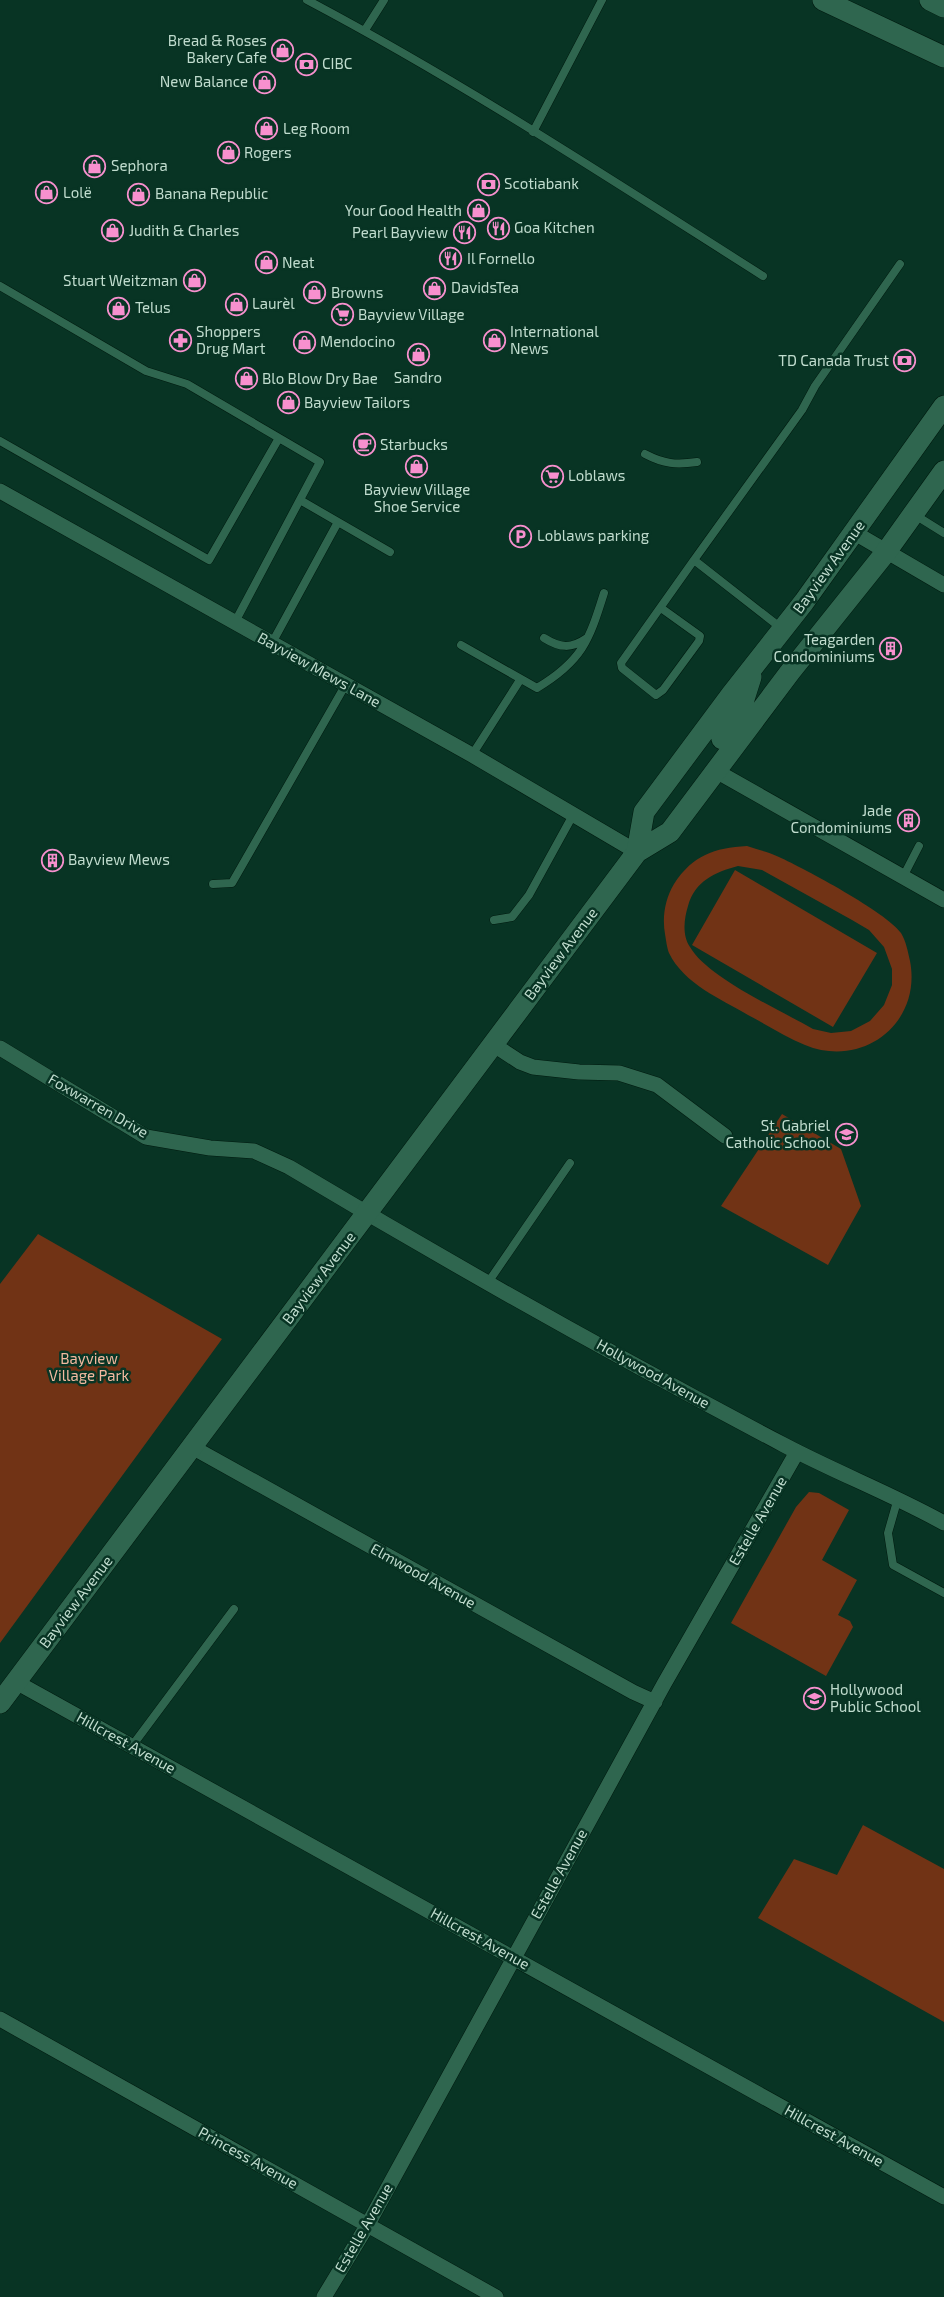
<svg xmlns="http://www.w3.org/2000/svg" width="944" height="2297" viewBox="0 0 944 2297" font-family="'Exo 2',sans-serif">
  <rect width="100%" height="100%" fill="#083424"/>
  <path fill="#713315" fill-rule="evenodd" d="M747,846C758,850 769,852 779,857C805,869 886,912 901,933C906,941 908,952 910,961C922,1023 863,1069 805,1045C786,1037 767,1025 748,1015C721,999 684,984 669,953C667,948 666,940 665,934C662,917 665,899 674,884C693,855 714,848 747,846ZM738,866L762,870L852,920L869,930L884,947L892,969V985L884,1005L870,1021L851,1031L831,1033L813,1029C780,1010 708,978 690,947C682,935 684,919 688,906C695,881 715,872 738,866Z
    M735,870L877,953L833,1027L692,945Z
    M782,1114L841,1149L861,1206L828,1265L721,1206Z
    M38,1234L222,1339L0,1643V1284Z
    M809,1492L819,1493L849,1510L822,1560L857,1580L838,1615L850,1621L853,1627L826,1676L731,1623L796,1507Z
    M863,1825L944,1869V2022L758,1918L794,1859L837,1875Z"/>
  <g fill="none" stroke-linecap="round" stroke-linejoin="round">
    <defs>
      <path id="lane" d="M307,0C464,83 613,181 763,276
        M365,30L384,0
        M533,132L602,0
        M0,286L146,371L187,384L320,462L235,622
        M0,441L209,560L279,438
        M645,454C664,464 676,465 697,462
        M300,500L390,552
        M915,515L944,533
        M694,560L802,410L815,386L900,264
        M661,608L700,636L699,641L663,690L656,695L622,668L621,663L694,560L781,628
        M544,638C560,648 571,649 587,638
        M272,643L338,522
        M461,645L537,688C582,661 589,641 604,593
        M472,755L520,680
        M903,877L919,846
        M213,884L232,883L346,684
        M494,920L512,917L529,895L573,815
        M487,1284L570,1163
        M898,1498L888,1533L893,1565L944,1593
        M132,1746L234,1609"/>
      <path id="street" d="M0,491L472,755L637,852
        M855,533L944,585
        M716,771L944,900
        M494,1045L520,1062L533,1067L579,1072L619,1073L657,1085L725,1136
        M0,1048L146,1137L210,1148L254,1151L289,1167C451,1264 617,1357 784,1445C837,1473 892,1494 944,1523
        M192,1447L633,1692L655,1702
        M16,1682L944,2197
        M0,2019L496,2297
        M324,2297L367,2226L664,1684L797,1452"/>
      <path id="secondary" d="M823,0L944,57
        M930,0L944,7
        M722,739L738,718L751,677
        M637,852L644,812L731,695L804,602L944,406
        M0,1703L637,852L670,832L790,672L886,552L944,471"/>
    </defs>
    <use href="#lane" stroke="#001a0f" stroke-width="9"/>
    <use href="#street" stroke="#001a0f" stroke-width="16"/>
    <use href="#secondary" stroke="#001a0f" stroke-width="22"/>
    <use href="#lane" stroke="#2f664f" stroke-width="8"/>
    <use href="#street" stroke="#2f664f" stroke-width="15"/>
    <use href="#secondary" stroke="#2f664f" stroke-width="21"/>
  </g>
  <defs>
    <symbol id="shop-ring" viewBox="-11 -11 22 22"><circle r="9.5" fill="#083424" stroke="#f790ce" stroke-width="1.5"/><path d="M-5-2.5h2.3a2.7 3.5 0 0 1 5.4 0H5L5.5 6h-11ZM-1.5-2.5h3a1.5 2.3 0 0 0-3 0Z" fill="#f790ce"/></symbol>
    <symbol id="bank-ring" viewBox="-11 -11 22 22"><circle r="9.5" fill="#083424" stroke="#f790ce" stroke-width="1.5"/><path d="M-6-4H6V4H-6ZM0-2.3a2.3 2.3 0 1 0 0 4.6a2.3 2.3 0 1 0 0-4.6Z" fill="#f790ce"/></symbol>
    <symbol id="restaurant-ring" viewBox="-11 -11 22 22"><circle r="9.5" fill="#083424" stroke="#f790ce" stroke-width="1.5"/><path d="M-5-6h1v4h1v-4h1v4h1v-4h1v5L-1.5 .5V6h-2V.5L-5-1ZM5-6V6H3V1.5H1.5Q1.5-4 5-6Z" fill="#f790ce"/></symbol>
    <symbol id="supermarket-ring" viewBox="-11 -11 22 22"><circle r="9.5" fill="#083424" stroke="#f790ce" stroke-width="1.5"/><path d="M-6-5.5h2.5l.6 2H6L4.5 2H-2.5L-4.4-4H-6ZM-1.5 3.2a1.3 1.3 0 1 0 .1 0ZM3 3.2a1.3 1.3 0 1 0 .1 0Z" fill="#f790ce"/></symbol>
    <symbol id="pharmacy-ring" viewBox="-11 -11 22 22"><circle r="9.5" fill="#083424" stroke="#f790ce" stroke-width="1.5"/><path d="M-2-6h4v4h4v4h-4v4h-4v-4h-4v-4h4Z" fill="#f790ce"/></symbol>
    <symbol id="cafe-ring" viewBox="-11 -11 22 22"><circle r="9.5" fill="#083424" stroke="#f790ce" stroke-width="1.5"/><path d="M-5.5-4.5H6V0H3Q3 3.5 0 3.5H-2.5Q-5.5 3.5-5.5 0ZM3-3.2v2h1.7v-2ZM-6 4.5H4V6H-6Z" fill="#f790ce"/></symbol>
    <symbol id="parking-ring" viewBox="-11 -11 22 22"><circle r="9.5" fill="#083424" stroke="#f790ce" stroke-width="1.5"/><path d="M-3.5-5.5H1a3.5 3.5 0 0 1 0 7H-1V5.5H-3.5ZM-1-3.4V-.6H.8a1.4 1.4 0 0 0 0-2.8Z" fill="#f790ce"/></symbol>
    <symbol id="building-ring" viewBox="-11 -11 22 22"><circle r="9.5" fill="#083424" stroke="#f790ce" stroke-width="1.5"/><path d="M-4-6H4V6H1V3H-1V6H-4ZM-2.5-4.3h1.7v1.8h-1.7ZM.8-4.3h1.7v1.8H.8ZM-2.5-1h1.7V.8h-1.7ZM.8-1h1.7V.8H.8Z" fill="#f790ce"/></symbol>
    <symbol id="school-ring" viewBox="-11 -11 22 22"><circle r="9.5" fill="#083424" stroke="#f790ce" stroke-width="1.5"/><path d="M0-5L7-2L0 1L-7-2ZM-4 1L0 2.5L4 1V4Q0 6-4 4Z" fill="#f790ce"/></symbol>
  </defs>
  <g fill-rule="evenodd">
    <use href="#shop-ring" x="270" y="38" width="25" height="25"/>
    <use href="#bank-ring" x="294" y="52" width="25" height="25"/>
    <use href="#shop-ring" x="252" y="70" width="25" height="25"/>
    <use href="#shop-ring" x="254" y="116" width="25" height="25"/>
    <use href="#shop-ring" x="216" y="140" width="25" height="25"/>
    <use href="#shop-ring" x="82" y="154" width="25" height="25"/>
    <use href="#bank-ring" x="476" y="172" width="25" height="25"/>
    <use href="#shop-ring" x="34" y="180" width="25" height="25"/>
    <use href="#shop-ring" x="126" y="182" width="25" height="25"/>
    <use href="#shop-ring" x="466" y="198" width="25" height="25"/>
    <use href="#restaurant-ring" x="486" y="216" width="25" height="25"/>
    <use href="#shop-ring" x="100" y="218" width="25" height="25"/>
    <use href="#restaurant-ring" x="452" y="220" width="25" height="25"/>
    <use href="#restaurant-ring" x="438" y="246" width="25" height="25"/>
    <use href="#shop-ring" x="254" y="250" width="25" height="25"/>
    <use href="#shop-ring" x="182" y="268" width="25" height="25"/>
    <use href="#shop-ring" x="422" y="276" width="25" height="25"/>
    <use href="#shop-ring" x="302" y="280" width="25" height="25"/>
    <use href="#shop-ring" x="224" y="292" width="25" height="25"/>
    <use href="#shop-ring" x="106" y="296" width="25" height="25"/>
    <use href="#supermarket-ring" x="330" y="302" width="25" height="25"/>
    <use href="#pharmacy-ring" x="168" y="328" width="25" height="25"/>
    <use href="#shop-ring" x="482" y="328" width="25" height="25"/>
    <use href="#shop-ring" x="292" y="330" width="25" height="25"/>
    <use href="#shop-ring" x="406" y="342" width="25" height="25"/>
    <use href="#bank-ring" x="892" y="348" width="25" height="25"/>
    <use href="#shop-ring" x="234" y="366" width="25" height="25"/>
    <use href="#shop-ring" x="276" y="390" width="25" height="25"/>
    <use href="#cafe-ring" x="352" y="432" width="25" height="25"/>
    <use href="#shop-ring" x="404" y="454" width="25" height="25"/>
    <use href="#supermarket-ring" x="540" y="464" width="25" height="25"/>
    <use href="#parking-ring" x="508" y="524" width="25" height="25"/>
    <use href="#building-ring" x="878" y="636" width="25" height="25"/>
    <use href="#building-ring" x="896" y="808" width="25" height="25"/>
    <use href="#building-ring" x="40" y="848" width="25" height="25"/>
    <use href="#school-ring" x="834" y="1122" width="25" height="25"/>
    <use href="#school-ring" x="802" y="1686" width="25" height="25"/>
  </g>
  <g text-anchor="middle" stroke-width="5" stroke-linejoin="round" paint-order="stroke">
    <g font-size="15" fill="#c0dcce" stroke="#083424" text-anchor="start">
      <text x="267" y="46" text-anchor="end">Bread &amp; Roses<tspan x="267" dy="17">Bakery Cafe</tspan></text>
      <text x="322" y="69">CIBC</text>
      <text x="248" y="87" text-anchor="end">New Balance</text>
      <text x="283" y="134">Leg Room</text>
      <text x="244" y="158">Rogers</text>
      <text x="111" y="171">Sephora</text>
      <text x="504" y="189">Scotiabank</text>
      <text x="63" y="198">Lolë</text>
      <text x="155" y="199">Banana Republic</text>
      <text x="462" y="216" text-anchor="end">Your Good Health</text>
      <text x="514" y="233">Goa Kitchen</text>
      <text x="129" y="236">Judith &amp; Charles</text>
      <text x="448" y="238" text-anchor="end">Pearl Bayview</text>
      <text x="467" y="264">Il Fornello</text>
      <text x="282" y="268">Neat</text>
      <text x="178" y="286" text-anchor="end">Stuart Weitzman</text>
      <text x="451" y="293">DavidsTea</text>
      <text x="331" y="298">Browns</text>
      <text x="252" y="309">Laurèl</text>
      <text x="135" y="313">Telus</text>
      <text x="358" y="320">Bayview Village</text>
      <text x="196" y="337">Shoppers<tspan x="196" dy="17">Drug Mart</tspan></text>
      <text x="510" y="337">International<tspan x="510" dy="17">News</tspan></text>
      <text x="320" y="347">Mendocino</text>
      <text x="889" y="366" text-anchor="end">TD Canada Trust</text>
      <text x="418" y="383" text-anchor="middle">Sandro</text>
      <text x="262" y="384">Blo Blow Dry Bae</text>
      <text x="304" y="408">Bayview Tailors</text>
      <text x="380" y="450">Starbucks</text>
      <text x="568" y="481">Loblaws</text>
      <text x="417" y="495" text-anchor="middle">Bayview Village<tspan x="417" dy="17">Shoe Service</tspan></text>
      <text x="537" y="541">Loblaws parking</text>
      <text x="875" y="645" text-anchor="end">Teagarden<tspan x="875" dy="17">Condominiums</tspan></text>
      <text x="892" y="816" text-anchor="end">Jade<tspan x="892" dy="17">Condominiums</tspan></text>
      <text x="68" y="865">Bayview Mews</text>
      <text x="830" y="1131" text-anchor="end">St. Gabriel<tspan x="830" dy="17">Catholic School</tspan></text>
      <text x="830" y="1695">Hollywood<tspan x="830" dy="17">Public School</tspan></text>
    </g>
    <g font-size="15" fill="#c0dcce" stroke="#083424">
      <text transform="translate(829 567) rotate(-54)" y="5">Bayview Avenue</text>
      <text transform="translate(319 670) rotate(29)" y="5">Bayview Mews Lane</text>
      <text transform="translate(561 954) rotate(-53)" y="5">Bayview Avenue</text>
      <text transform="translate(98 1106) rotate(30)" y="5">Foxwarren Drive</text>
      <text transform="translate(319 1278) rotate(-53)" y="5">Bayview Avenue</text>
      <text transform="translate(653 1374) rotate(29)" y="5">Hollywood Avenue</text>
      <text transform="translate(758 1521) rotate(-60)" y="5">Estelle Avenue</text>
      <text transform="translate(423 1576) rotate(29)" y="5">Elmwood Avenue</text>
      <text transform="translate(76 1602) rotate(-53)" y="5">Bayview Avenue</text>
      <text transform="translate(126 1743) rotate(29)" y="5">Hillcrest Avenue</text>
      <text transform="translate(559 1874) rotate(-61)" y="5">Estelle Avenue</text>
      <text transform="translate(480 1939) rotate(29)" y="5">Hillcrest Avenue</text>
      <text transform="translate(834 2136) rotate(29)" y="5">Hillcrest Avenue</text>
      <text transform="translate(248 2158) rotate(29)" y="5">Princess Avenue</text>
      <text transform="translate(364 2228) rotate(-60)" y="5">Estelle Avenue</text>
    </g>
    <g font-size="15" fill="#f3b9a0" stroke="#083424">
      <text x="89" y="1364">Bayview<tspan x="89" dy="17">Village Park</tspan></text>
    </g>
  </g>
</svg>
